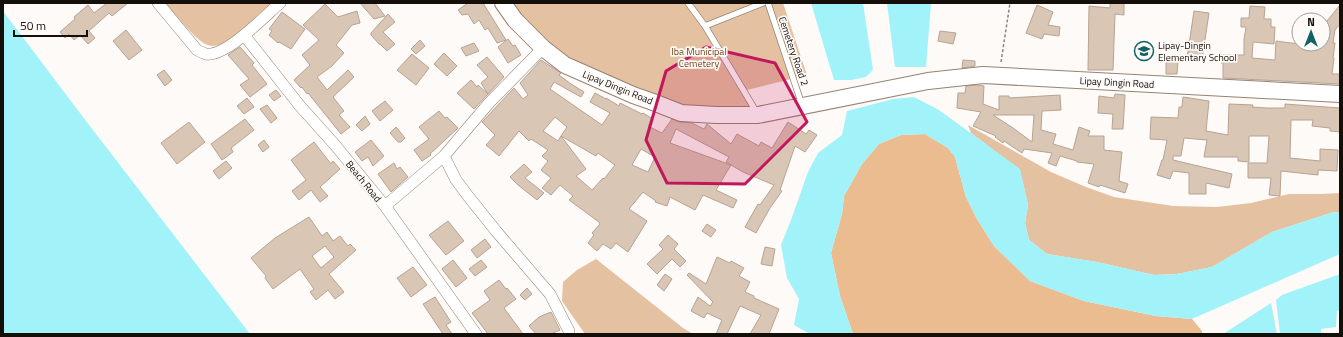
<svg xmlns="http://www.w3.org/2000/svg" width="1343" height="337" viewBox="0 0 1343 337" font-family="'Titillium Web',sans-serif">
  <rect width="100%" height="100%" fill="#fefaf7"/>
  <path fill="#e3c1a1" d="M165,3H274L227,43C221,45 214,47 208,45C197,42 173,12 165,3Z
    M507,3H783L807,75L743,91L754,111L679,109L565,62Z
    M968,125L1051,172L1086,187L1114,197L1173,206L1217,207L1251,203L1289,194H1321L1340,193V213L1334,212L1272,232L1212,267L1177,274L1154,275L1097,262L1047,254L1029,240L1025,223L1028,205L1020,170L971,133Z
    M596,259L683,328L693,334H585L562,301L563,282L577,270Z"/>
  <path fill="#eabc90" d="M925,134L948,148L955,157L966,197L977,219L994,246L1030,281L1084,301L1156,316L1192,319L1202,331V334H853L840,296L831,253L842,214L844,196L862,164L879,144L901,135Z"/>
  <path fill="#a2f2f9" d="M811,3H863L873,70L866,77L851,80H834Z
    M887,3H931L926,67H895Z
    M3,11L86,121L250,334H3Z
    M914,97L939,110L1020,169L1028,205L1025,223L1029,240L1047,254L1097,262L1154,275L1177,274L1212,267L1272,232L1334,212L1340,213V254L1192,319L1156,316L1084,301L1030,281L994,246L977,219L966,197L955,157L948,148L925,134L901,135L879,144L862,164L844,196L842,214L831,253L840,296L853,334H810L794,325L799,299L787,278L781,245L791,220L808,172L818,153L842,135L847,111L893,99Z
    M1340,274V310L1337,311L1336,327L1321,329V334H1280L1276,300L1282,295Z
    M1271,303L1277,334H1223Z"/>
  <path fill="#dac6b5" stroke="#b6a392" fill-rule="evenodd" d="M107,3H128L112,16L109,13L89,31L95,38L88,44L80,35L74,40L69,34L65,38L60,32L75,19L74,17L88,5L94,13Z
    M360,3H375L385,16L374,19Z
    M468,3H483L506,40L497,43L488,28L485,30L479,20L474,24L468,14L462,15L458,10Z
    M1110,3H1124V15L1115,14L1113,70H1088L1089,6L1110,8Z
    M325,4L338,17L357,11L360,23L352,25L336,45L344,53L332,66L317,77L327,90L348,70L354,77L333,97L344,111L339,115L350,127L341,134L308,93L307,94L302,87L301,88L294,80L310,65L302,55L319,40L303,25Z
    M1037,5L1053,12L1048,25L1060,27L1059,36L1044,34L1042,39L1026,33Z
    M1340,5V24L1335,30L1333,43H1335L1333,58H1334L1332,74H1340V84L1223,78V63H1221V55H1244V39L1246,27H1241V18H1249L1250,6L1265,7L1264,19H1271V27H1275L1274,44L1253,42L1252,58L1275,60L1276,41L1299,44H1323V21H1327Z
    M1194,11L1209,13L1202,60L1187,58Z
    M282,12L305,29L291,49L279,42L278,43L269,35L272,31L269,29Z
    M388,14L395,22L383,32L395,44L387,51L380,44V45L371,35V33Z
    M126,30L142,50L129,60L113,41Z
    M940,31L956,33L953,44L938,41Z
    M508,39L513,46L515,45L521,55L508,63L498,47Z
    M420,40L425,46L416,54L411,49Z
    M474,43L479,51L466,56L461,48Z
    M240,47L254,63L252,65L267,84L250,97L240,85L249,79L228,55Z
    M444,53L457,66L447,76L434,64Z
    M412,54L429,68L416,85L397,70Z
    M487,57L504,77L488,94L481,83L488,77L477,65Z
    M541,60L561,73L559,75L571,84L584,92L581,97L554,82L550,89L602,125L610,113L590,102L595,93L606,99V98L619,106L620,103L642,114L643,113L653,119L648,126L662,133L672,119L680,122L692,123L704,129L707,124L731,144L737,134L759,146L761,142L772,148L788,122L806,134L809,130L817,135L805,152L795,146L780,190L782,191L770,208L756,233L745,227L758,204L760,205L774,185L743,172L726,162L729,157L676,129L670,143L731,165L716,190L737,200L733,208L703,195L695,210L670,197L667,206L655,202L656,201L643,192L629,209L647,221L628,252L616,243L611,249L603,244L597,251L588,243L594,235L592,233L600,224L599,222L569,200L573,196L560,185L551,195L542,188L551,178L541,170L548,161L542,156L548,150L531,139L529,141L519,131L499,156L486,145L495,135L482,122L514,88L523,99L528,95L520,83ZM555,117L567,127L561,136L596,156L598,153L615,165L604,179L603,178L592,190L576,176L586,169L561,136L558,141L543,131ZM641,149L655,157L648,172L632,165Z
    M963,60L975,61V66L962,68Z
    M1166,62H1178L1177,74H1166Z
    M164,70L172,80L165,86L157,75Z
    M471,80L477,87L478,85L488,94L474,109L457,93Z
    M977,85L984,86L983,104L999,110V96H1009V98L1060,95L1061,110L1042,111L1041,130L1056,134L1053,144L1073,150L1079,127L1090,131L1088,136H1104V150L1122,152L1119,181L1128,184L1125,193L1100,185L1099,187L1088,183L1094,164L1077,162V161L1060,156L1056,166L1048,163L1052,153L1024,149L1022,153L1004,141L1003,143L995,137L996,136L973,126L981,112L957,108L958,93H965L966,86ZM993,115H1034L1032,142L1013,128Z
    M276,90L281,96L274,101L269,95Z
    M1115,94L1125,95L1123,129H1112L1113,114L1098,113L1099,96L1114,98Z
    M1183,97L1209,101L1206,131L1228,135L1229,104L1253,105L1252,107L1267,108H1285V104L1340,108V132L1330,131V128L1312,126L1313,120H1291L1290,158L1320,161V149L1338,150L1337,171L1318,170V175L1281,171L1280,196L1269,195L1271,178H1248V163H1267L1269,136H1249V162L1238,161V157H1204L1207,140L1184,138L1181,156H1173V160L1232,174L1229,188L1206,183V194H1189V173L1173,171L1170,179L1157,175L1162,160H1163L1167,140L1150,139L1151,117L1178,118L1179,107H1182Z
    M247,98L254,107L244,114L237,106Z
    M385,101L393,110L380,121L372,111Z
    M267,105L277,118L271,123L260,109Z
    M439,111L445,118L447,117L458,128L430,154L431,155L422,161L414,150L429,139L419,127Z
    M365,116L370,124L362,131L356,125Z
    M245,119L254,130L231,148L233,152L222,160L211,144Z
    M189,122L205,142L177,164L161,143Z
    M396,127L405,138L401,142H398L390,133Z
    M264,140L269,147L263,152L258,145Z
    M371,140L384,156L373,166L368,157L362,161L355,152Z
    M314,142L331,164L333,161L340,169L320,187L328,196L320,202L311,190L299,200L292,191L306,180L291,160Z
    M226,161L232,168L219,179L213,171Z
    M394,163L397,169L400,167L408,177L391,192L378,174Z
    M524,164L532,172L525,178L544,193L537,200L518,185L510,177Z
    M309,217L322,236L327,232L333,241L340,236L348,246L350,244L356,250L329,274L344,292L335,299L328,290L316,300L310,292L314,289L300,269L273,289L265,278L266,276L251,258L275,238ZM325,246L334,257L321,268L312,256Z
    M448,221L464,241L446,255L429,235Z
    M707,224L716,230L711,237L702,231Z
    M668,235L678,244L674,249L686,261L680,267L672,259L657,274L647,264L663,249L659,245Z
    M485,239L491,247L477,258L471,250Z
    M765,247L775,249L772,266L761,264Z
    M717,257L730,263L731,261L744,268L739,276L750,282L745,292L754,296V298L779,309L769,334H750L761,315L740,306L727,334H716L722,320L707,313L704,318L691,311L698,297L710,306L713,302L687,275L689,273L706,284Z
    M453,260L467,278L456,287L442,269Z
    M481,260L487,267L475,276L469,269Z
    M413,267L427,285L411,297L397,278Z
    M665,274L672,279L664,291L657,285Z
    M499,280L506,289L507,288L516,299L504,308L523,334H488L472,313L490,300L484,291Z
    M527,288L532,294L525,300L520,295Z
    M435,297L451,322L446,325L452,334H443L423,304Z
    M551,312L560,330L551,334H536L529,326L539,317Z"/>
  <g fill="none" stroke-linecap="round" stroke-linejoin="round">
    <defs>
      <path id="lane" d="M688,3L705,26L757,113
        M768,3L802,105
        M705,26L763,3"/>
      <path id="street" d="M158,3L197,50C199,51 203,53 206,54C226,57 265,16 280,3
        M244,35L300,106L335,145L385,206L476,334
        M444,156L456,180L468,196L496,231L550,294L569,331
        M385,206L444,156L489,103L543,48"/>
      <path id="secondary" d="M503,3L515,20L543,48L565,65L633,95L653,102L681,113L716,115H758L928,81L983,75L1340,94"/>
    </defs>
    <use href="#lane" stroke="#958372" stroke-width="7"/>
    <use href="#street" stroke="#958372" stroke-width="12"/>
    <use href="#secondary" stroke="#958372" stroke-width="18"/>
    <path stroke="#898480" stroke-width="1.5" stroke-dasharray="3 2" stroke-linecap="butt" d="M1001,62L1010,3"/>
    <use href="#lane" stroke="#fff" stroke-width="5.5"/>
    <use href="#street" stroke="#fff" stroke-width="11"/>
    <use href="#secondary" stroke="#fff" stroke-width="16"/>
  </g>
  <path fill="#c2185b" fill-opacity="0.2" stroke="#c2185b" stroke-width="3" stroke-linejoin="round" d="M706,47L775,63L807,122L745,184L667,183L646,140L666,71Z"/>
  <defs>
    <symbol id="school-ring" viewBox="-11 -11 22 22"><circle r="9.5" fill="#fefaf7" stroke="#116167" stroke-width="1.5"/><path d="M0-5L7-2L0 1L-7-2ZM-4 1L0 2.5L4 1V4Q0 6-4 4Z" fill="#116167"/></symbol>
  </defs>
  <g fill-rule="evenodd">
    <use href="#school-ring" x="1133" y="40" width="22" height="22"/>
  </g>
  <g text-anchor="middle" stroke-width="3.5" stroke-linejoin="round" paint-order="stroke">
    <g font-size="10" fill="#150f09" stroke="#fefaf7" text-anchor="start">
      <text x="1158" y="49">Lipay-Dingin<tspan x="1158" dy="12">Elementary School</tspan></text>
    </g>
    <g font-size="10" fill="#724614" stroke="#fefaf7">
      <text x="699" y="55">Iba Municipal<tspan x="699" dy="12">Cemetery</tspan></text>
    </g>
    <g font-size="10" fill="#150f09" stroke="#fefaf7">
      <text transform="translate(794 51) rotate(71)" y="4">Cemetery Road 2</text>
      <text transform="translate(1117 82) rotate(3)" y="4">Lipay Dingin Road</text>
      <text transform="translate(618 87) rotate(22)" y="4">Lipay Dingin Road</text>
      <text transform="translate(364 181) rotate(51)" y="4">Beach Road</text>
    </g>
  </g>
  <rect width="1343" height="337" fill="none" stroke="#150f09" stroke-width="8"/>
  <g transform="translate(1311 32)"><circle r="19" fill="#fefaf7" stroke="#a19c98"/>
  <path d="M0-3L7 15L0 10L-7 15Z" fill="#116167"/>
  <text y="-6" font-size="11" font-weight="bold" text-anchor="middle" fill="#150f09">N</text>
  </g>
  <path d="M14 30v6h73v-6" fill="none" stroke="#150f09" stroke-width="2"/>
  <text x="20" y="30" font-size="12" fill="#150f09" stroke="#fefaf7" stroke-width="3" paint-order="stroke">50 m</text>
</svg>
